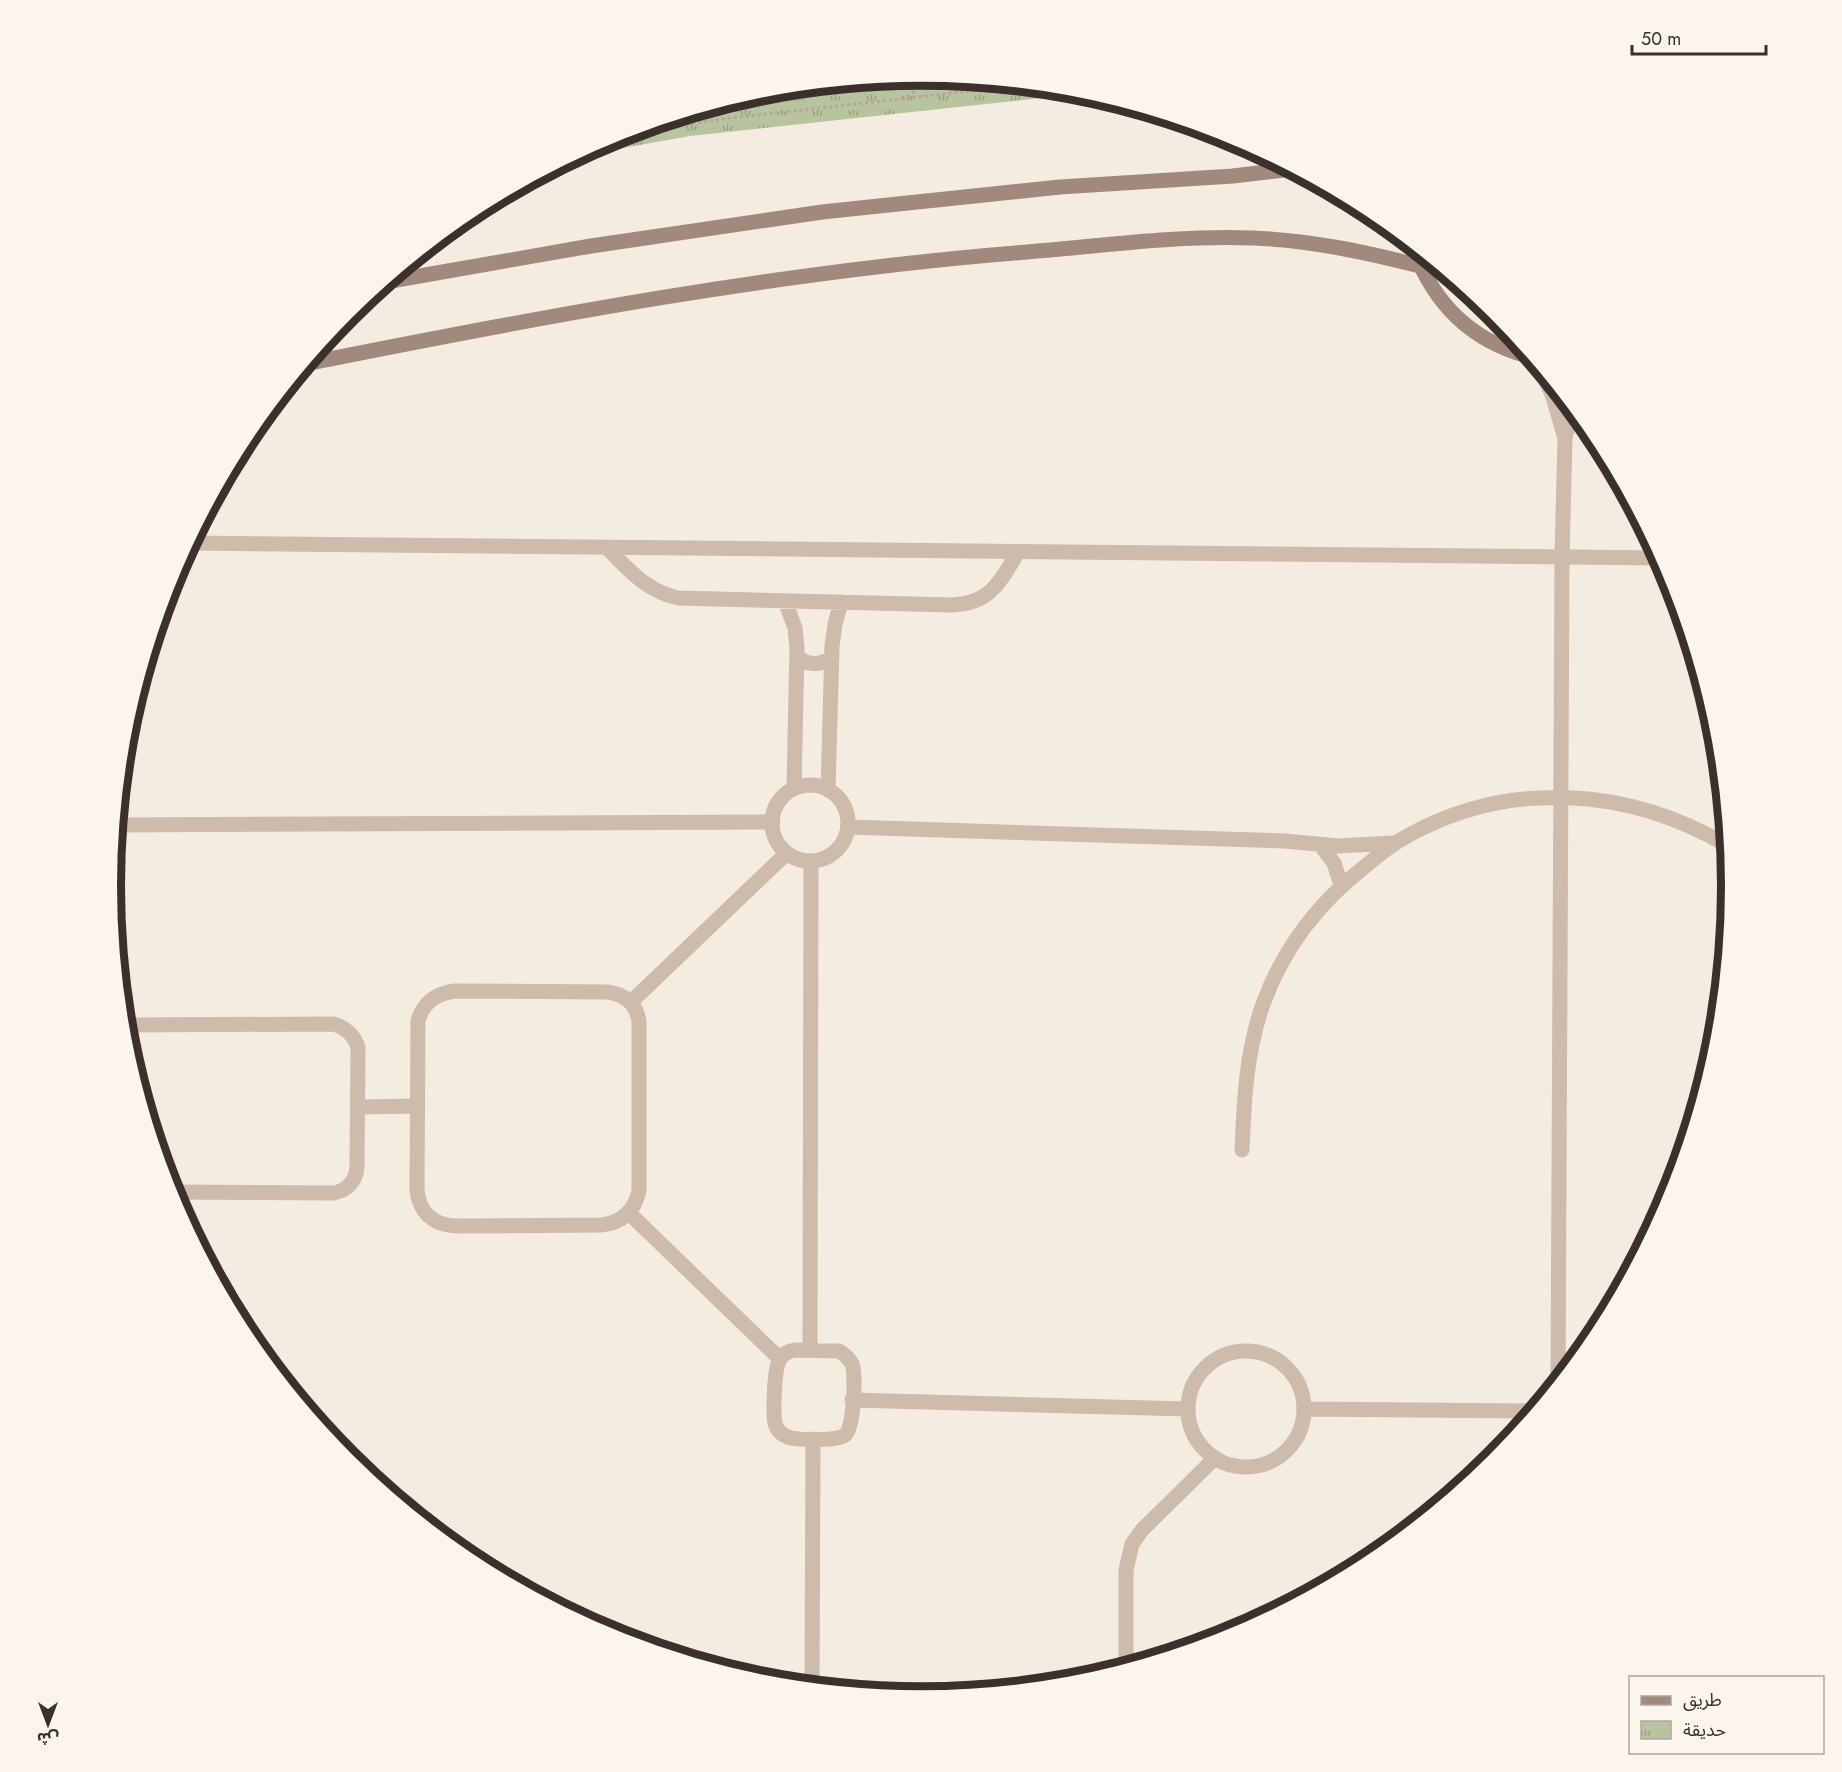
<svg xmlns="http://www.w3.org/2000/svg" width="1842" height="1772" viewBox="0 0 1842 1772" font-family="Jost,'Noto Sans Arabic',sans-serif">
  <defs>
    <pattern id="park-tufts" width="24" height="20" patternUnits="userSpaceOnUse" patternTransform="scale(1.5)"><rect width="24" height="20" fill="#b8c4a0"/><path d="M3 7l-1-3M5 7V3M7 7l1-3M15 17l-1-3M17 17v-4M19 17l1-3" fill="none" stroke="#97a083"/></pattern>
  </defs>
  <rect width="100%" height="100%" fill="#f4ebe1"/>
  <path fill="url(#park-tufts)" d="M921,75L1087,93L690,136L573,157L611,137L763,91Z"/>
  <g fill="none" stroke-linecap="round" stroke-linejoin="round">
    <path stroke="#b9a596" stroke-width="3" stroke-dasharray="3 3" stroke-linecap="butt" d="M908,98L928,76
      M692,122L705,108
      M621,134L722,119L1023,85"/>
    <path stroke="#cdbbac" stroke-width="15" d="M1541,369L1553,397L1564,435
      M607,548C629,570 646,591 678,598L952,605C990,604 1000,582 1018,552
      M785,601L795,628L797,647L794,789
      M797,656C808,666 820,666 832,657
      M772 823a38 38 0 1 1 76 0a38 38 0 1 1-76 0Z
      M828,790L832,646L835,624L841,602
      M116,825L773,822
      M848,827L1285,841L1338,846L1393,843
      M1320,845L1334,863L1341,885
      M454,991L607,992C625,994 635,1003 639,1020V1191C634,1212 621,1223 601,1225L456,1226C432,1225 418,1211 417,1188L418,1021C423,1003 435,994 454,991Z
      M631,1002L787,853
      M124,1025L334,1024C346,1028 354,1035 358,1047L357,1167C356,1181 348,1190 334,1193L170,1192
      M358,1107L417,1106
      M1242,1150C1244,1101 1246,1054 1262,1007C1283,947 1319,902 1368,864C1381,853 1394,843 1409,835C1511,779 1630,788 1728,846
      M629,1213L780,1359
      M810,1349L811,861
      M795,1350L839,1351C844,1354 849,1358 852,1364C856,1374 854,1429 845,1435C837,1441 801,1440 791,1438C783,1436 777,1431 775,1423C773,1412 774,1368 780,1359C783,1354 789,1351 795,1350Z
      M1188 1409a58 58 0 1 1 116 0a58 58 0 1 1-116 0Z
      M1558,1382L1562,557L1565,438L1573,408
      M852,1400L1188,1409
      M1304,1409L1535,1411
      M1126,1667V1570L1132,1544L1142,1530L1215,1458
      M812,1686L813,1439"/>
    <path stroke="#cdbbac" stroke-width="15" d="M189,543L1661,558"/>
    <path stroke="#a18a7d" stroke-width="15" d="M1412,245C1433,303 1470,341 1531,357
      M385,282L591,246L822,212L1060,187L1233,176L1292,169
      M305,364C544,316 784,271 1027,252C1101,246 1178,235 1253,238C1310,240 1365,252 1420,266"/>
  </g>
  <path d="M0 0H1842V1772H0ZM121 886a800 800 0 1 1 1600 0a800 800 0 1 1-1600 0Z" fill="#fbf5ee" fill-rule="evenodd"/>
  <path fill="none" stroke="#3b302b" stroke-width="8" d="M121 886a800 800 0 1 1 1600 0a800 800 0 1 1-1600 0Z"/>
  <rect x="1629" y="1676" width="195" height="78" fill="#fbf5ee" stroke="#aea6a0" stroke-width="1.5"/>
  <rect x="1641" y="1696" width="30" height="9" fill="#a18a7d" stroke="#aea6a0" stroke-width="1.5"/>
  <text x="1683" y="1706" font-size="18" fill="#3b302b">طريق</text>
  <rect x="1641" y="1721" width="30" height="18" fill="url(#park-tufts)" stroke="#aea6a0" stroke-width="1.5"/>
  <text x="1683" y="1736" font-size="18" fill="#3b302b">حديقة</text>
  <g transform="translate(48 1724) rotate(180)" stroke="#fbf5ee" stroke-width="4.5" paint-order="stroke">
  <path d="M0-4.5L10 22L0 15L-10 22Z" fill="#3b302b"/>
  <text y="-9" font-size="16" font-weight="bold" text-anchor="middle" fill="#3b302b">ش</text>
  </g>
  <path d="M1632 45v9h134v-9" fill="none" stroke="#3b302b" stroke-width="3"/>
  <text x="1641" y="45" font-size="18" fill="#3b302b" stroke="#fbf5ee" stroke-width="4.5" paint-order="stroke">50 m</text>
</svg>
